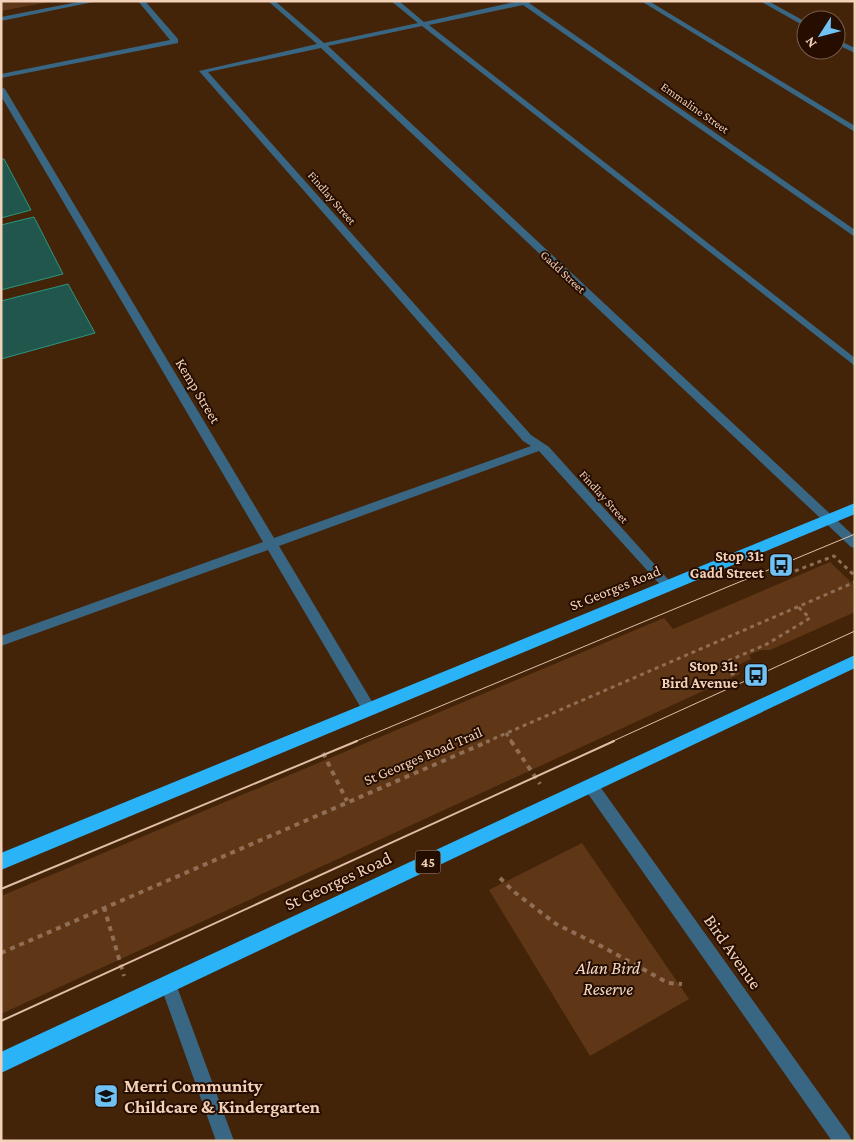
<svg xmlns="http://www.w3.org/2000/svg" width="856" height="1142" viewBox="0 0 856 1142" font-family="'Crimson Pro',serif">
  <rect width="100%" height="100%" fill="#432409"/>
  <path fill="#5f3716" d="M1,1H54L1,11Z
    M830,562L855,586V612L770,650H761L749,655L751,659L734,667L740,674L1,1014V896L664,618L673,629Z
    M582,843L689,999L590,1056L489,890Z"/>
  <path fill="#20564b" stroke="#2a9682" d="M1,159H4L31,210L1,218Z
    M34,217L63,274L1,290V225Z
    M68,284L95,333L1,359V301Z"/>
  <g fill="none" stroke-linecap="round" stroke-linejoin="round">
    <path stroke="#8f6e55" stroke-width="3" stroke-dasharray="4 4" stroke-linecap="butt" d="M795,571L834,556L855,576
      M721,664L767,644L810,618L798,607
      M731,675L737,671
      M506,733L512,742
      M486,742L855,582"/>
    <path stroke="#8f6e55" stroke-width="4" stroke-dasharray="5 5" stroke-linecap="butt" d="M511,741L540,784
      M323,753L347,801
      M500,878L513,891L556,924L603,947L668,983L682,984
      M104,907L124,976
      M1,953L489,741"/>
    <path fill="#396682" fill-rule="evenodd" d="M83,1H98L1,21V17Z
      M138,1H145L178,39V43L1,78V74L170,40Z
      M268,1H275L324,43L418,23L391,1H399L424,22L519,1H533L529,3L855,230V237L523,5L429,25L855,358V366L422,26L328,46L855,537V548L851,547L321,48L208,72L531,435L549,447L674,586L672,589H664L539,451L279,546L374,705L376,709L374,713L369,715L364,713L268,550L1,646V636L263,542L1,96V87L5,89L274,538L531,446L523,441L199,71L317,44Z
      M641,1H649L855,126V132Z
      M760,1H768L806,22V27Z
      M836,39L855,48V53L836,44Z
      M591,780L596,781L849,1135L852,1141H832L586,791L584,786L586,781Z
      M168,976L174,978L176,984L234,1141H216L160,984L162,978Z"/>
    <path fill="#2bb3f8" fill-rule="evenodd" d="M855,503V514L1,870V853Z
      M855,655V668L1,1073V1052Z"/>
    <path stroke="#e0bea6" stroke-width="1" d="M354,742L855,534
      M611,742L855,631"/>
    <path stroke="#e0bea6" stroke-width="2" d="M1,889L357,741
      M1,1021L614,741"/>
  </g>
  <defs>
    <symbol id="bus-square" viewBox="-11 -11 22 22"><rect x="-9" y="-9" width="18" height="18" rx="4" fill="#70c2f4" stroke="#250e00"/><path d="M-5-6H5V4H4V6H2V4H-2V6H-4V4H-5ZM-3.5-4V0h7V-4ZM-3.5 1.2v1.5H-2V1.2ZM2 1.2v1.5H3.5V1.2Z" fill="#111"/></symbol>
    <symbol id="school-square" viewBox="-11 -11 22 22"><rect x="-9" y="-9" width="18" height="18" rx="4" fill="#70c2f4" stroke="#250e00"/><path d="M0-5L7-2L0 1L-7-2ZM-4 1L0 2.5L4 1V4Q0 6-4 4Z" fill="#111"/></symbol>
  </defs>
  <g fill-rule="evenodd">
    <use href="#bus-square" x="767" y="551" width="28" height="28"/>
    <use href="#bus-square" x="742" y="661" width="28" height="28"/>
    <use href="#school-square" x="92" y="1082" width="28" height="28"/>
  </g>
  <g text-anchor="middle" stroke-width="4" stroke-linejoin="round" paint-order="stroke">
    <g font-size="12" fill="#f3d1b9" stroke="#250e00">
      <text transform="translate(695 108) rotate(35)" y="4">Emmaline Street</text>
      <text transform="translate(332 198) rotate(49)" y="4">Findlay Street</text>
      <text transform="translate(563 272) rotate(43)" y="4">Gadd Street</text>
      <text transform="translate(604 497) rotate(48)" y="4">Findlay Street</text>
    </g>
    <rect fill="#250e00" stroke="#b59682" stroke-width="1" x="415.5" y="850.5" width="25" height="23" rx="4"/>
    <g font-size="14" font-weight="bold" fill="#f3d1b9">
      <text x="428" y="867">45</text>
    </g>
    <g font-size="15" fill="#f3d1b9" stroke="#250e00">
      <text transform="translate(198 391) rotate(59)" y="5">Kemp Street</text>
      <text transform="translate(615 588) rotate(-22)" y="5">St Georges Road</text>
      <text transform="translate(423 756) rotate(-23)" y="5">St Georges Road Trail</text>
    </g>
    <g font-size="15" font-weight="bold" fill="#f3d1b9" stroke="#250e00" text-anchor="end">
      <text x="764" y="561">Stop 31:<tspan x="764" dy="17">Gadd Street</tspan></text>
      <text x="738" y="671">Stop 31:<tspan x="738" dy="17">Bird Avenue</tspan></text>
    </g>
    <g font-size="18" fill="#f3d1b9" stroke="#250e00">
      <text transform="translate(338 881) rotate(-25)" y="6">St Georges Road</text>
      <text transform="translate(733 952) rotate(55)" y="6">Bird Avenue</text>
    </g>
    <g font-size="18" font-style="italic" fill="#f0d7c6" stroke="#250e00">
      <text x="608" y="974">Alan Bird<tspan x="608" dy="21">Reserve</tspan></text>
    </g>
    <g font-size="18" font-weight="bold" fill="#f3d1b9" stroke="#250e00" text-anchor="start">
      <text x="124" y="1092">Merri Community<tspan x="124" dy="21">Childcare &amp; Kindergarten</tspan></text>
    </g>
  </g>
  <rect width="856" height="1142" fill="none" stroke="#f3d1b9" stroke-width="5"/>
  <g transform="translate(821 35) rotate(234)"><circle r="24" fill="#250e00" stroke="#775c4a"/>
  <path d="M0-4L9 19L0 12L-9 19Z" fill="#70c2f4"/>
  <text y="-8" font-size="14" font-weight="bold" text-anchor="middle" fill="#f3d1b9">N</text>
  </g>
</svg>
